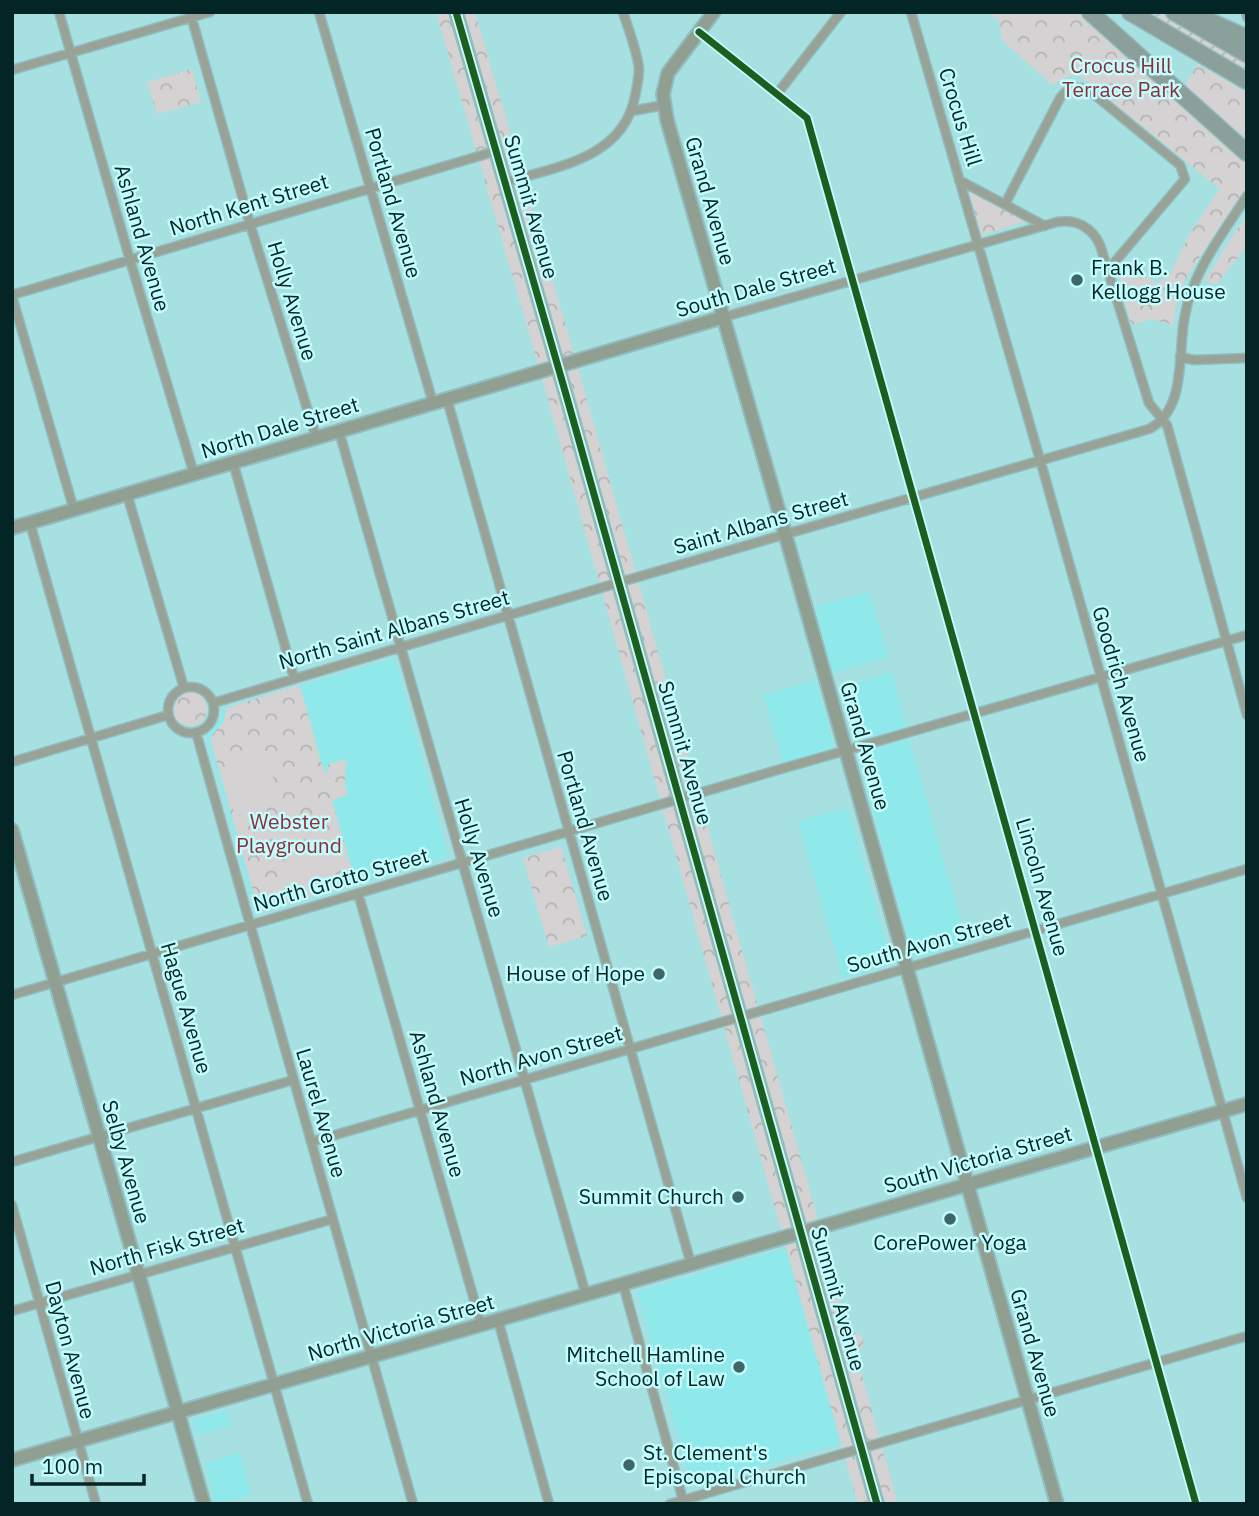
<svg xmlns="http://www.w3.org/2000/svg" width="1259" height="1516" viewBox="0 0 1259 1516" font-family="'IBM Plex Sans',sans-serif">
  <defs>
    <pattern id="forest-crowns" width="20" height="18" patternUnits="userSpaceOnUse" patternTransform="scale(1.75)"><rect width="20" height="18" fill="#d4d2d2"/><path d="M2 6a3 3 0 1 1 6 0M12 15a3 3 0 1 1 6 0" fill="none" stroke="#b4b4b4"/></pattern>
    <pattern id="garden-furrows" width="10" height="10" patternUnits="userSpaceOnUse" patternTransform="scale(1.75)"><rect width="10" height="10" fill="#d4d2d2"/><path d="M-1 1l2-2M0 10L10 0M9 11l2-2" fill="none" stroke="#b4b4b4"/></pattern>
  </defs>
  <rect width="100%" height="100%" fill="#a7e0e1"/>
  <path fill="#8fe9eb" d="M869,592L888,657L833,673L815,607Z
    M395,658L448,857L256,915L207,736L221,718L224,708Z
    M892,672L906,728L854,741L838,688Z
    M816,680L834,746L829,751L784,764L763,695Z
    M909,739L967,943L918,958L913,956L858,758L864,752Z
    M848,808L892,964L843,978L798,821Z
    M786,1248L841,1443L692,1486L637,1292Z
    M226,1410L231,1425L197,1435L192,1420Z
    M240,1453L251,1495L216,1504L205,1463Z"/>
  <path fill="url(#forest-crowns)" d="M436,12H475L580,375L898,1504H858L537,361Z
    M989,12H1078L1247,159V186L1184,281L1177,299L1173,325L1151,319L1132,325L1117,273L1128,260L1156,284L1171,273L1189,235L1220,189L1079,75L1067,77L1052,85L1002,40L999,21Z
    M1198,64L1247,93V148L1182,90Z
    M192,69L201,102L157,114L147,82Z
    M968,189L1027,221L981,235Z
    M1247,214V246L1216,285L1205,280Z
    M300,685L324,772L328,771L327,765L346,759V761L345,785L348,795L332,800L356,884L259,913L210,738L224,721L226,708Z
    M173 709a17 17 0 1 1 34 0a17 17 0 1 1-34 0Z
    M561,847L587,936L549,947L523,858Z"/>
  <path fill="url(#garden-furrows)" d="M1141,12H1159L1247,63V73Z
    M850,1330L861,1336L864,1343L859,1354L853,1357L845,1331Z"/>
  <path fill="#d4d2d2" d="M269,755C279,792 271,805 235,816L223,774L228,767Z
    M323,834L337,880L331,887L290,899C279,859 283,848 323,834Z"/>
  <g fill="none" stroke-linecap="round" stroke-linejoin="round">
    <defs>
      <path id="street" d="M59,12L130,260L194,474
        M190,12L250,224L316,437
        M319,12L433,403
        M911,12L1043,470L1247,1198
        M1246,12L1247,17
        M699,32L807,118L1196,1504
        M12,70L210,12
        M777,94L841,12
        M632,111L664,105
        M959,180L1045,226
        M506,182C556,167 624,158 635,96C637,87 639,78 639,69C637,50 629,31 623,12
        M1005,204L1060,98C1068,87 1079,85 1090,91L1180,165L1185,179L1108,270
        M12,295L496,151
        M12,296L74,510
        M724,317L1057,222C1076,219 1092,227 1100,245L1149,403L1167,425L1247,715
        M1180,357L1194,360L1247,358
        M447,399L691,1264
        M339,431L586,1295
        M233,462L294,678
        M127,494L184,688
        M30,523L308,1504
        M168 710a23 23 0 1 1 46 0a23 23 0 1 1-46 0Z
        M213,703L624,581L1149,429C1188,409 1177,351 1185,315C1193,271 1223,233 1247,196
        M196,732L413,1504
        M12,762L168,715
        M358,893L481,1324
        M12,995L781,769L1247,635
        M311,1142L1247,869
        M12,1162L293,1080
        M12,1205L96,1504
        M623,1284L684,1504
        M12,1311L333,1219
        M498,1320L549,1504
        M670,1504L1247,1336"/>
      <path id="secondary" d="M456,12L567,398L877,1504
        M714,12L668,73L663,94L667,120L772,487L1057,1504
        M12,528L724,317
        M12,830L204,1504
        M12,1460L1247,1104"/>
      <path id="highway" d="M1090,12L1247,153
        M1130,12L1247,81
        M1174,12L1247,54
        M1198,16L1247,38"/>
    </defs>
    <use href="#street" stroke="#91bdbf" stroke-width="11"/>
    <use href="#secondary" stroke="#91bdbf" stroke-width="16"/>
    <use href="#highway" stroke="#91bdbf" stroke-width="19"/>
    <use href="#street" stroke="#99a296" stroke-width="8"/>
    <use href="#secondary" stroke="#919f92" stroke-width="12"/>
    <use href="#highway" stroke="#8ba09a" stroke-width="16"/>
    <defs>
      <path id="cycleway" d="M456,12L567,398L877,1504
        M699,32L807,118L1196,1504"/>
    </defs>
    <use href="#cycleway" stroke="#c2fcfd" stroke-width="11"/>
    <use href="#cycleway" stroke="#1b5e20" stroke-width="7"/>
  </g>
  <g fill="#3c6667" stroke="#c2fcfd" stroke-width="2.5">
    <circle cx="1077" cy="280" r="7"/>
    <circle cx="659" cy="974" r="7"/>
    <circle cx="738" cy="1197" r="7"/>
    <circle cx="950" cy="1219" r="7"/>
    <circle cx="739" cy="1367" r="7"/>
    <circle cx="629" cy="1465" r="7"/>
  </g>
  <g text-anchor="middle" stroke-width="5" stroke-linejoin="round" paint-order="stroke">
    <g font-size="21" fill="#8c2e38" stroke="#c2fcfd">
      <text x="1121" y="73">Crocus Hill<tspan x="1121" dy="24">Terrace Park</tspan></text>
      <text x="289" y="829">Webster<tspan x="289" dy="24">Playground</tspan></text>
    </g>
    <g font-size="21" fill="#032526" stroke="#c2fcfd">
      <text transform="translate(960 117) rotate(73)" y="7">Crocus Hill</text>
      <text transform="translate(710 201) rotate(74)" y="7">Grand Avenue</text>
      <text transform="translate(393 203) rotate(74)" y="7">Portland Avenue</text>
      <text transform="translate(249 205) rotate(-17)" y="7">North Kent Street</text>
      <text transform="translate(531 207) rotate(74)" y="7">Summit Avenue</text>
      <text transform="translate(142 238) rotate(74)" y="7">Ashland Avenue</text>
      <text transform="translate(756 288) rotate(-16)" y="7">South Dale Street</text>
      <text transform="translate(292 301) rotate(73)" y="7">Holly Avenue</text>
      <text transform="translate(280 428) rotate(-17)" y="7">North Dale Street</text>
      <text transform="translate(761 523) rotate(-16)" y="7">Saint Albans Street</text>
      <text transform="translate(394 630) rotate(-16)" y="7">North Saint Albans Street</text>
      <text transform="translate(1121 684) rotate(74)" y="7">Goodrich Avenue</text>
      <text transform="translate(865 746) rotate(74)" y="7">Grand Avenue</text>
      <text transform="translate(685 753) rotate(74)" y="7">Summit Avenue</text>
      <text transform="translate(585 826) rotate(74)" y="7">Portland Avenue</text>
      <text transform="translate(479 858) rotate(73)" y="7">Holly Avenue</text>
      <text transform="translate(341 880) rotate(-16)" y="7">North Grotto Street</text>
      <text transform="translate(1042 887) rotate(74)" y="7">Lincoln Avenue</text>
      <text transform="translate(929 943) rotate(-16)" y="7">South Avon Street</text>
      <text transform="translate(186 1008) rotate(74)" y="7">Hague Avenue</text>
      <text transform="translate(541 1056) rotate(-16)" y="7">North Avon Street</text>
      <text transform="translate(437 1104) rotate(74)" y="7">Ashland Avenue</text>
      <text transform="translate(321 1113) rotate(74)" y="7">Laurel Avenue</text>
      <text transform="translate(978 1160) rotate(-16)" y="7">South Victoria Street</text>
      <text transform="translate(126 1162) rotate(74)" y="7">Selby Avenue</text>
      <text transform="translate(167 1247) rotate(-16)" y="7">North Fisk Street</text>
      <text transform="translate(838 1299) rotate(74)" y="7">Summit Avenue</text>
      <text transform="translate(401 1328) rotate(-16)" y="7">North Victoria Street</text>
      <text transform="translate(70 1350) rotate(75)" y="7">Dayton Avenue</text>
      <text transform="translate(1035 1353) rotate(74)" y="7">Grand Avenue</text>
    </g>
    <g font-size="21" fill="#032526" stroke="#c2fcfd" text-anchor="end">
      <text x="1091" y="275" text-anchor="start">Frank B.<tspan x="1091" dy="24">Kellogg House</tspan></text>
      <text x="645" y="981">House of Hope</text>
      <text x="724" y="1204">Summit Church</text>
      <text x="950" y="1250" text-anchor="middle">CorePower Yoga</text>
      <text x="725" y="1362">Mitchell Hamline<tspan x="725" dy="24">School of Law</tspan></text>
      <text x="643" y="1460" text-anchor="start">St. Clement's<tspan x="643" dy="24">Episcopal Church</tspan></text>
    </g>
  </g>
  <rect width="1259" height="1516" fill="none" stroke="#032526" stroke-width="28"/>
  <path d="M32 1474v10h112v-10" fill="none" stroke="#032526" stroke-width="3.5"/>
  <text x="42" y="1474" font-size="21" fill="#032526" stroke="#c2fcfd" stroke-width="5" paint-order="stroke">100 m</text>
</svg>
